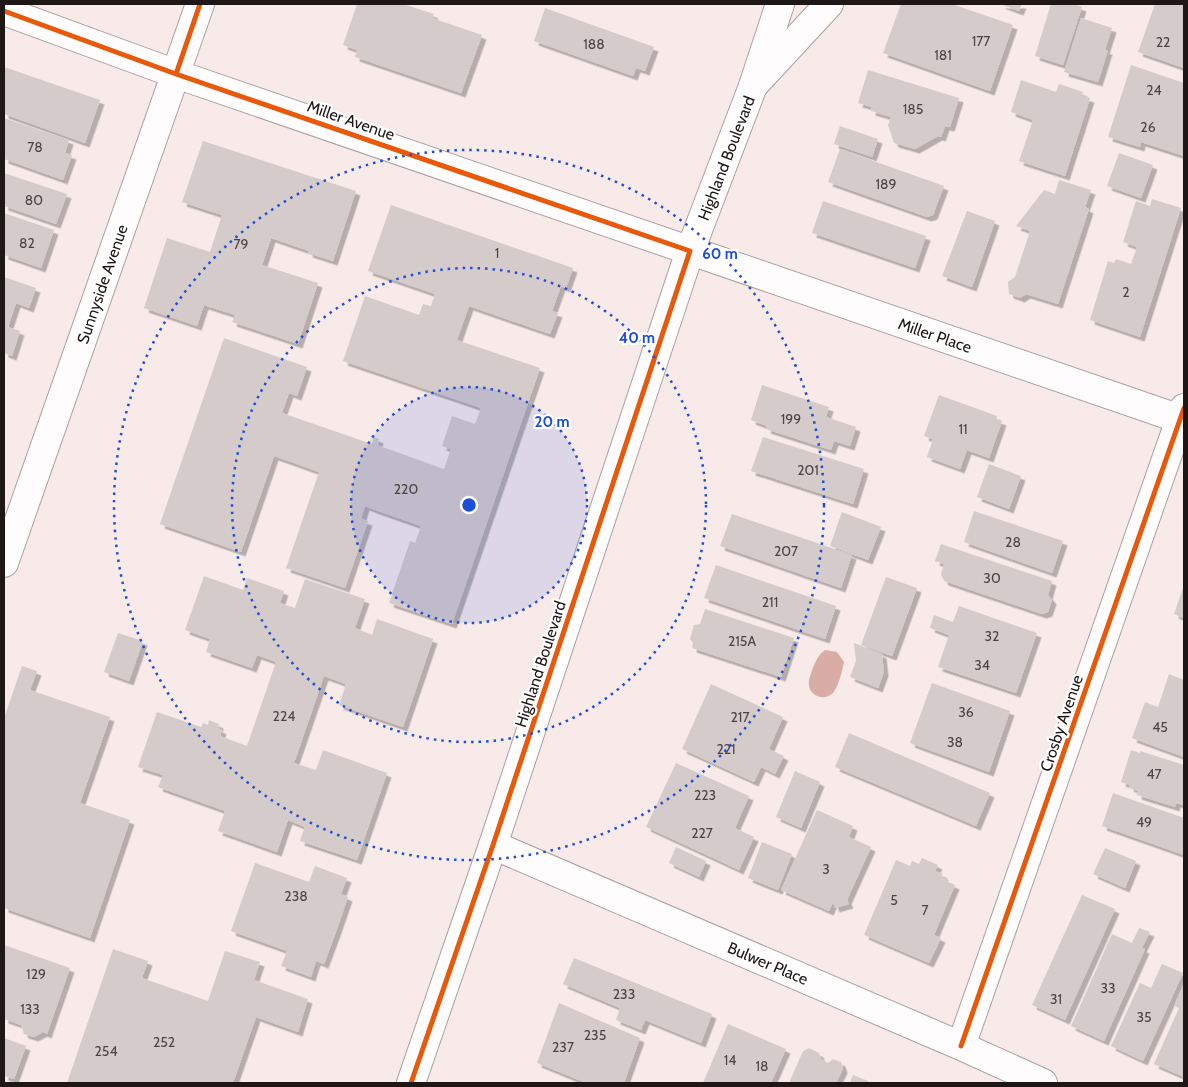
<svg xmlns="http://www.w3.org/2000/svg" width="1188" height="1087" viewBox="0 0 1188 1087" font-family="Cabin,sans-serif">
  <defs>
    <filter id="shadow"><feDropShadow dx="4.5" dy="4.5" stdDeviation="0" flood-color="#0004"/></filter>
  </defs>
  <rect width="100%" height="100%" fill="#f7eae9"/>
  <path fill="#daaca6" d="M825,650L837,652L844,662C842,672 839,685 833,693C825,701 810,697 809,685C808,680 811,675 812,670C816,661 818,655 825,650Z"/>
  <path fill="#d5cbca" filter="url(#shadow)" d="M357,4H403L434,14L432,18L482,35L461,93L355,57L357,50L343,45Z
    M901,4H952L1013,25L990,91L883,53Z
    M1000,4H1022L1019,11Z
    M1051,4H1073L1082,7L1063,65L1035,56Z
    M1155,4H1184V68L1138,52Z
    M545,8L654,47L645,71L636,68L633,76L534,41Z
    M1081,18L1112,28L1105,50H1108L1098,82L1064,72Z
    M1131,65L1184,83V156L1141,142L1140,147L1108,137Z
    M4,67L100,100L85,143L4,114Z
    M868,70L959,98L950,127L945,126L941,137L938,136L915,149L894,143L888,125L891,117L871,111L872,107L858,103Z
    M1021,80L1056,92L1059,84L1083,92L1082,96L1090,98L1065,176L1019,161L1033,120L1011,112Z
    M4,118L69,140L65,153L72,155L63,180L4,159Z
    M840,126L878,139L872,157L834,144Z
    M203,141L356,191L333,261L308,253L309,251L271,238L262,265L318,283L298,344L232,322L235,315L204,305L197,326L144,308L167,238L210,252L222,215L182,202Z
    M840,149L944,186L933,215L927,217L828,182Z
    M1119,153L1153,165L1141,198L1107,186Z
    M4,173L67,194L56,224L4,206Z
    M1059,180L1091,190L1085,207L1089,209L1058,304L1026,294L1020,298L1009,294L1008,282L1015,277L1030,231L1016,226L1044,190L1055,194Z
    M1152,199L1181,208L1140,337L1090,320L1108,261L1114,263L1116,259L1131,264L1137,247L1123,242L1136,201L1150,206Z
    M823,201L926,236L915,268L812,233Z
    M391,205L573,268L566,288L561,286L552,311L558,313L550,334L469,306L457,340L540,368L452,624L389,603L410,541L415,543L421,526L378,511L365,506L361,519L368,521L345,588L286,568L319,472L291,462L274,456L241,552L160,524L224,338L307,367L297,396L289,393L282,413L372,444L374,437L379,439L377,445L444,469L451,449L442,446L452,416L475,424L481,408L343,361L365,296L419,315L423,304L431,306L435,294L368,271Z
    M967,211L995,221L972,287L942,276Z
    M4,213L54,230L41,268L4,255Z
    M4,277L36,288L29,308L16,303L8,327L20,331L12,356L4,353Z
    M762,385L829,407L826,417L856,427L850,446L834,441L831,450L766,429L767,426L751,420Z
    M939,395L997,416L996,419L1002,421L989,458L967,450L960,469L927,457L933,439L924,436Z
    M763,437L864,469L853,504L751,471Z
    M989,464L1021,476L1009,509L977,497Z
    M974,511L1063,541L1052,573L964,542Z
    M842,512L881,527L868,560L830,546Z
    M732,514L852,555L841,588L720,546Z
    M941,544L1052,581L1048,595L1052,600L1048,612L1042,614L944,581L941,574L944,564L935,561Z
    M716,565L836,606L825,639L704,598Z
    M204,576L243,590L247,578L284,591L280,603L295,608L305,579L365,599L355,628L372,635L377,619L433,639L403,727L339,705L346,684L324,676L294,763L316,770L323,750L387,773L357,860L300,841L305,827L288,820L277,852L218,831L225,811L158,787L163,775L138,767L157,712L201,727L203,723L208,725L209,720L219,724L218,728L222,730L220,736L247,746L276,662L257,655L252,668L206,652L210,639L185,630Z
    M886,577L917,588L892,656L861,645Z
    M1184,585V618L1174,614Z
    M959,606L1037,633L1016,693L938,667L949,635L930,628L934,615L953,622Z
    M705,609L794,638L781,677L692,648L693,643L690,639L694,625L700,624Z
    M118,633L143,641L129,681L104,672Z
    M854,643L882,654L884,672L878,688L850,677L856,661Z
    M22,666L37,671L30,690L110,717L80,803L130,820L90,938L4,908V718Z
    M1169,674L1184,680V757L1132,738L1145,702L1158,707Z
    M932,683L1010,711L989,772L910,743Z
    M711,684L783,717L769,749L784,756L775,774L761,767L754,782L682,749Z
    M849,733L990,793L976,826L835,767Z
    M1131,750L1140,753V751L1184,765V805L1176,803L1175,807L1137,795L1138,791L1129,787L1130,785L1121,782Z
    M676,763L749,796L735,828L754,837L739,870L646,827Z
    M795,771L820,782L801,828L776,817Z
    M1113,793L1184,818V855L1102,826Z
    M817,810L853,826L849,837L871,847L847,900L849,904L835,908L833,902L829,911L781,890Z
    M762,842L792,854L778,890L748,878Z
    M676,847L706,861L699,877L669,863Z
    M1105,848L1136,861L1125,888L1093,874Z
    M922,858L938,865L935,871L943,874L941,877L949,880L948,882L955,885L934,935L941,938L929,963L864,935L896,860L910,866L912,861L919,864Z
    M255,863L309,882L315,866L347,878L341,894L348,897L337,929L324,964L316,961L311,977L281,966L287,951L231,931Z
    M1082,895L1115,909L1065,1020L1032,1005Z
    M1139,928L1150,932L1142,948L1145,949L1104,1041L1071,1026L1112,934L1132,943Z
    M4,945L70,968L47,1034L43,1032L34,1037L24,1034L21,1025L4,1019Z
    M113,949L148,961L142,978L208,1001L225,951L260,962L254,980L308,999L298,1032L256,1017L233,1083H67Z
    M574,958L712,1014L701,1043L645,1020L641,1030L616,1020L620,1008L563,984Z
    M1162,964L1183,973L1143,1061L1111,1046L1140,983L1151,988Z
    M1184,983V1077L1154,1064L1179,1008L1174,1006Z
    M559,1003L640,1038L624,1083H586L537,1063Z
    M728,1024L786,1049L771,1083H703Z
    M4,1038L26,1046L14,1079L4,1076Z
    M809,1048L819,1053L821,1059L828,1063L833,1059L841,1062L843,1069L836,1083H789L803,1051Z
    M853,1075L868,1081V1083H850Z"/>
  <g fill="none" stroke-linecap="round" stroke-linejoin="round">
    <defs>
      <path id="minor" d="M4,11L176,74L1180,419
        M753,86L829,4
        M4,563L200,4
        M493,845L961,1046L1043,1083
        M961,1046L1184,408"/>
      <path id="major" d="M411,1083L493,845L690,251L753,86L780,4"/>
    </defs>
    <use href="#minor" stroke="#aba1a0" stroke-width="30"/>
    <use href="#major" stroke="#aba1a0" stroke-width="30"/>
    <use href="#minor" stroke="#fefcfc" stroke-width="28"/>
    <use href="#major" stroke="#fefcfc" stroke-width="28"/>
    <defs>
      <path id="cycleway" d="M4,11L176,74L690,251L493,845L411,1083
        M176,74L200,4
        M961,1046L1184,408"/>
    </defs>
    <use href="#cycleway" stroke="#fff" stroke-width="8"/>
    <use href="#cycleway" stroke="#e8590c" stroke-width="5"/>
  </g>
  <circle cx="469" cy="505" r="118" fill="#1d4ed8" fill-opacity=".12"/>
  <g fill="none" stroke="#1d4ed8" stroke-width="2.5" stroke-dasharray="2.5 5">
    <circle cx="469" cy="505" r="118"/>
    <circle cx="469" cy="505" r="237"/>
    <circle cx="469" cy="505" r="355"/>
  </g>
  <g text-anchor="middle" stroke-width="4.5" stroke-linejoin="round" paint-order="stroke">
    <g font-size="14" fill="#4c4443">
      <text x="981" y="46">177</text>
      <text x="1163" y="47">22</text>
      <text x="594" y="49">188</text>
      <text x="943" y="60">181</text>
      <text x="1154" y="95">24</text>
      <text x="913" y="114">185</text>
      <text x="1148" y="132">26</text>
      <text x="35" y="152">78</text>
      <text x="886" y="189">189</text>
      <text x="34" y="205">80</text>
      <text x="27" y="248">82</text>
      <text x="241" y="249">79</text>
      <text x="497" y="258">1</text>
      <text x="1126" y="297">2</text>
      <text x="791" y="424">199</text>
      <text x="963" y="434">11</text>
      <text x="808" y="475">201</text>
      <text x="406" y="494">220</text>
      <text x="1013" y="547">28</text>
      <text x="786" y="556">207</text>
      <text x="992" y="583">30</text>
      <text x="770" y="607">211</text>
      <text x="992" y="641">32</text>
      <text x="742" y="646">215A</text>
      <text x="982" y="670">34</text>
      <text x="966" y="717">36</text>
      <text x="284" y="721">224</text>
      <text x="740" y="722">217</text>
      <text x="1160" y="732">45</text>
      <text x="955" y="747">38</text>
      <text x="726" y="754">221</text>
      <text x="1154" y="779">47</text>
      <text x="705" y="800">223</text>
      <text x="1144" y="827">49</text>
      <text x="702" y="838">227</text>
      <text x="826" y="874">3</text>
      <text x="296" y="901">238</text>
      <text x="894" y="905">5</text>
      <text x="925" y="915">7</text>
      <text x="36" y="979">129</text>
      <text x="1108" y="993">33</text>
      <text x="624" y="999">233</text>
      <text x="1056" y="1004">31</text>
      <text x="30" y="1014">133</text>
      <text x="1144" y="1022">35</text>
      <text x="595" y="1040">235</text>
      <text x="164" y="1047">252</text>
      <text x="563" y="1052">237</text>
      <text x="106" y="1056">254</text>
      <text x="730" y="1065">14</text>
      <text x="762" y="1071">18</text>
    </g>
    <g font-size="16" fill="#1f1716" stroke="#fff">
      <text transform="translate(351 120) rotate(19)" y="6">Miller Avenue</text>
      <text transform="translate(726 158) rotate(-69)" y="6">Highland Boulevard</text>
      <text transform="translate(102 284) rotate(-71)" y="6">Sunnyside Avenue</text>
      <text transform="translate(935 335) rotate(19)" y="6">Miller Place</text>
      <text transform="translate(540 664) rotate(-72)" y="6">Highland Boulevard</text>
      <text transform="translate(1061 723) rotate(-71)" y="6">Crosby Avenue</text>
      <text transform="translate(768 963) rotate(23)" y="6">Bulwer Place</text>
    </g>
  </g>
  <circle cx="469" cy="505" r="8" fill="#1d4ed8" stroke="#fff" stroke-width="2.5"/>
  <g font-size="15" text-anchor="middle" font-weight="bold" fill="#1d4ed8" stroke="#fff" stroke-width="4.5" stroke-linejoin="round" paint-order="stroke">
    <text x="720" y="259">60 m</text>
    <text x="637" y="343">40 m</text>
    <text x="552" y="427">20 m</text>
  </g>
  <rect width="1188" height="1087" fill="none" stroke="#1f1716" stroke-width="10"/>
</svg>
